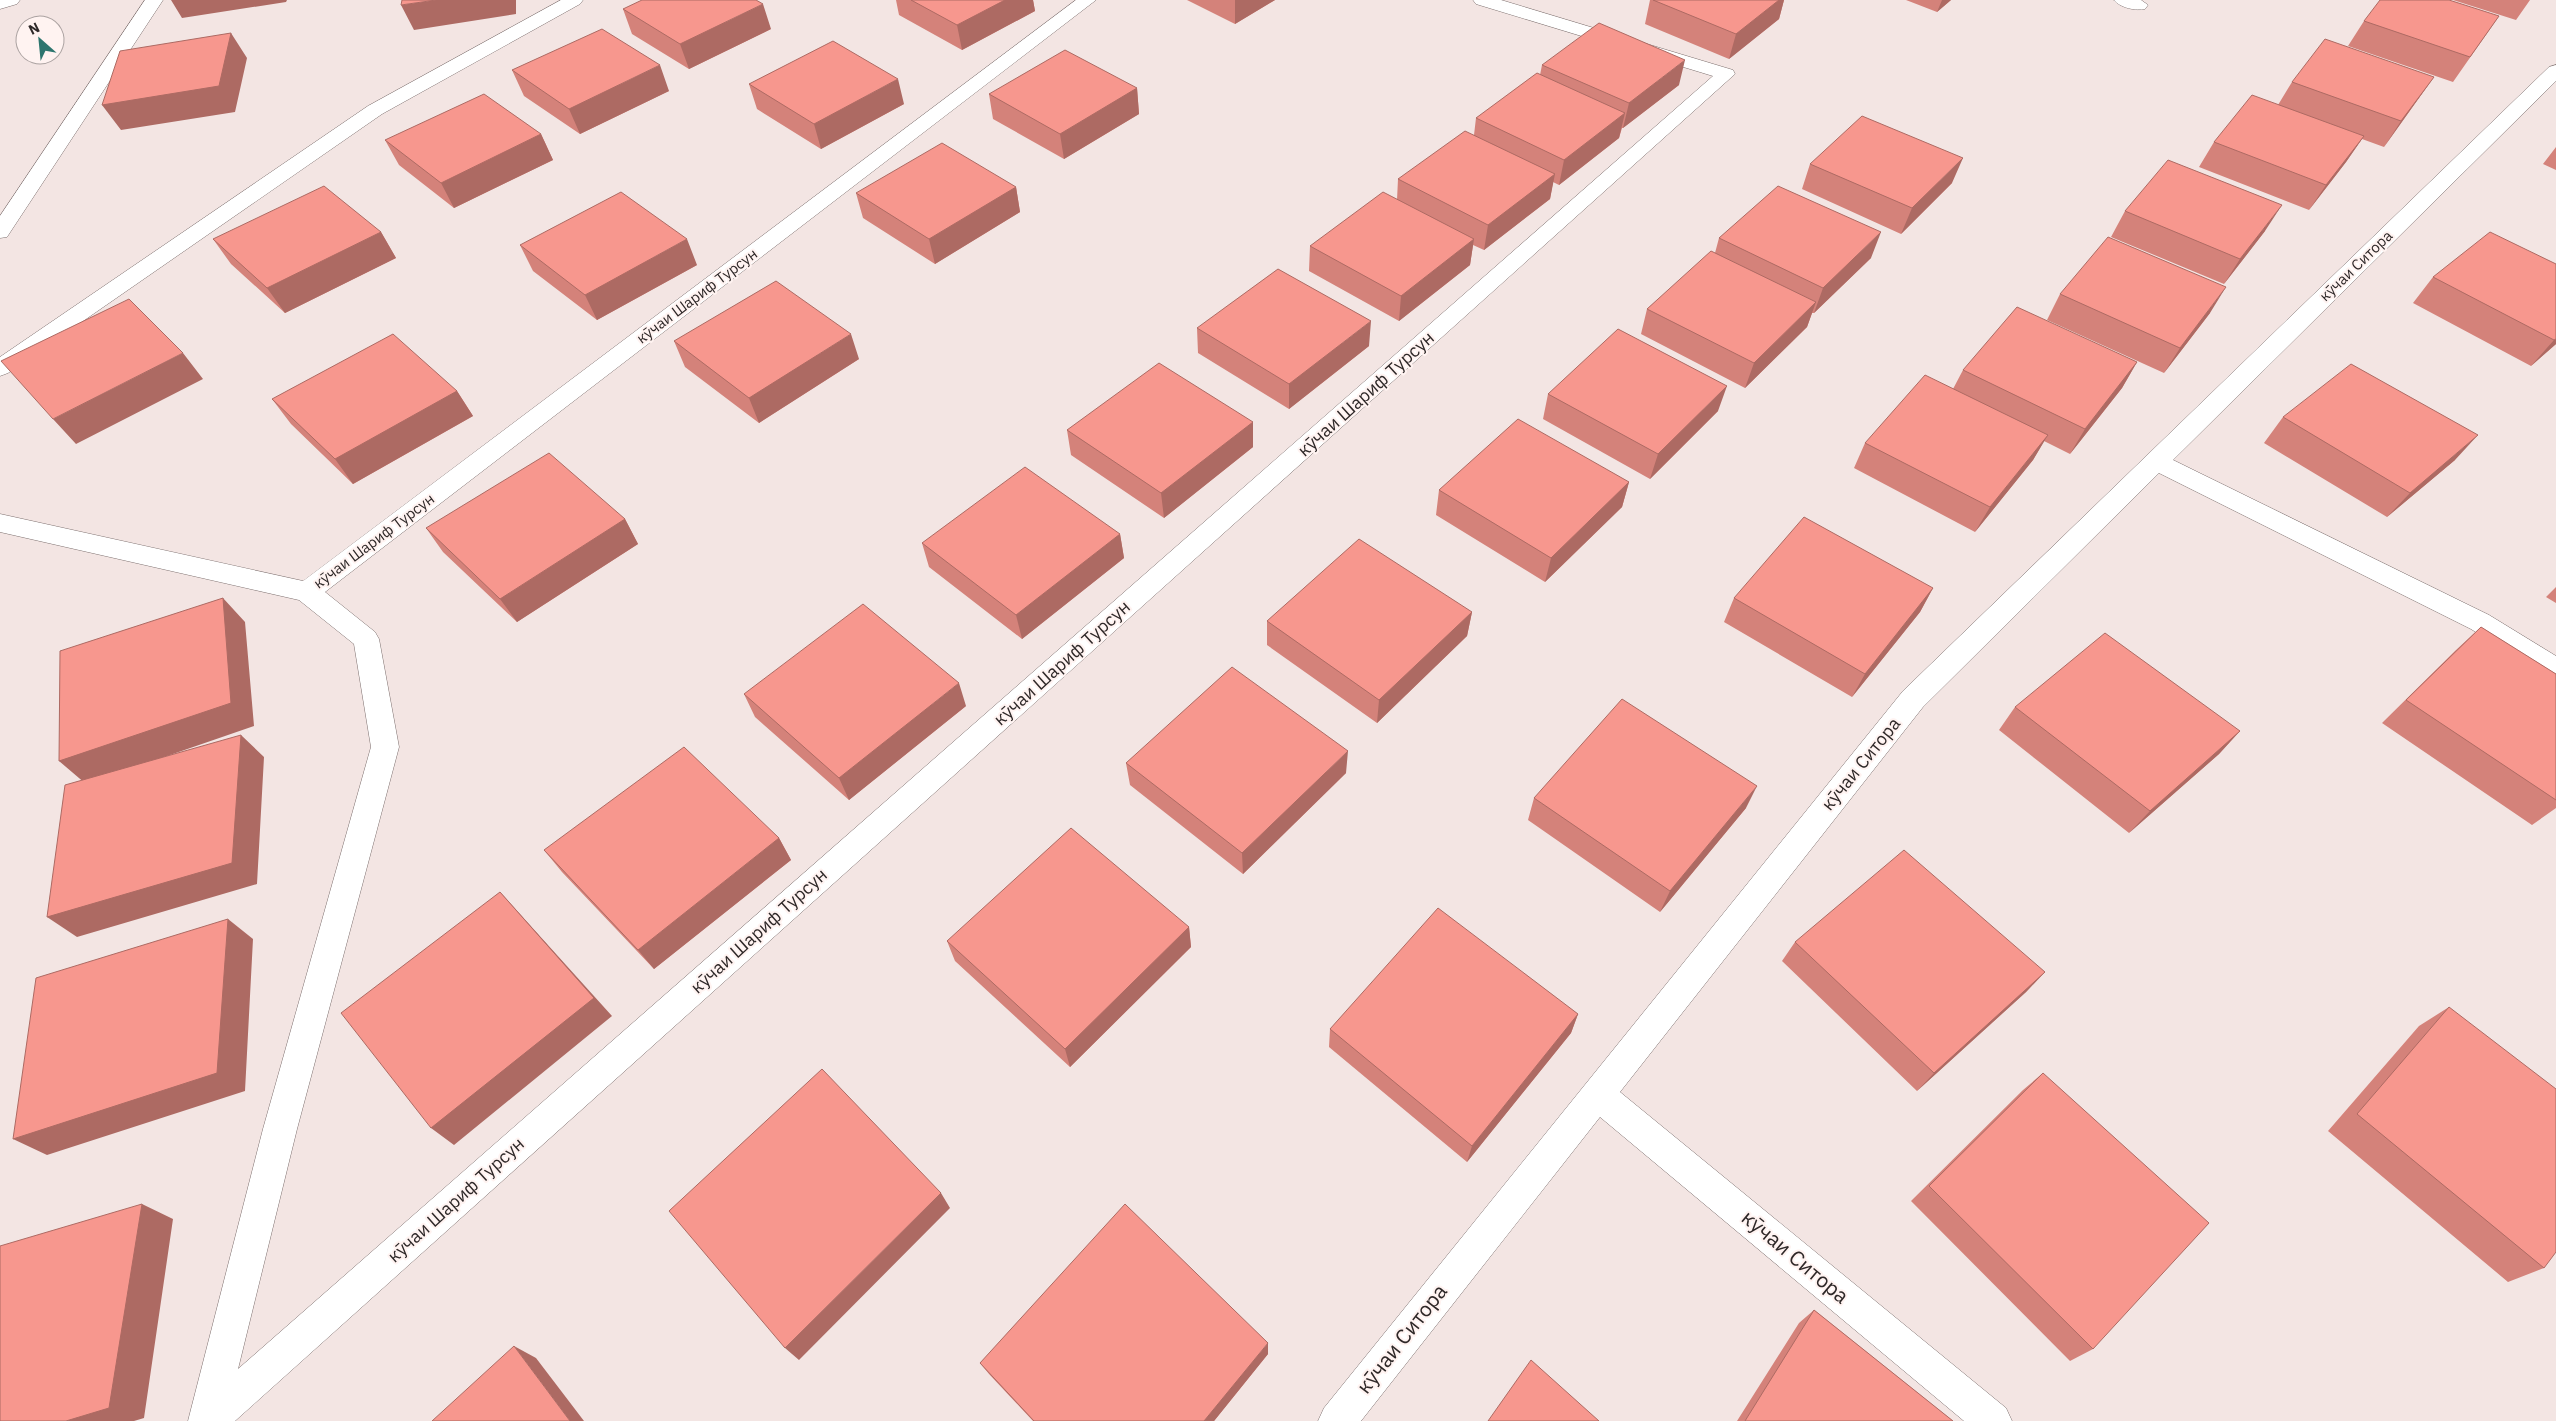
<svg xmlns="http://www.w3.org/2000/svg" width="2556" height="1421" viewBox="0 0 2556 1421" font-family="'IBM Plex Sans',sans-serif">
  <rect width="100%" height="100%" fill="#f3e5e3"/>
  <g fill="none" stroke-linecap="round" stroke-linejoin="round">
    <defs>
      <path id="minor" d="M0,0H20L17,4L0,9Z
        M145,0H163L7,237L0,238V216Z
        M561,0H583L580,4L382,114L8,373L0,376V357L368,106Z
        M1076,0H1096L325,592L375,632L379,639L399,747L297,1129L238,1369L1713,76L1476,4L1473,0H1501L1733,70L1735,74L235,1421H188L263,1129L371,747L354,644L299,600L0,532V514L303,581Z
        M2114,0H2141L2148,5L2145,9C2136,11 2120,8 2114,0Z
        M2556,65V81L2173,460L2489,615L2556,656V680L2546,677L2471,629L2159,473L1923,707L1620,1092L2006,1408L2012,1421H1964L1600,1117L1361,1421H1318L1324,1408L1903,691L2549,67Z"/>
    </defs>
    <use href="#minor" stroke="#7c6f6e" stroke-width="1"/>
    <use href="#minor" fill="#fff" fill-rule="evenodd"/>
  </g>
  <path fill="#d4827a" d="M896,0H1033L1035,11L962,50L899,15Z
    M1187,0H1275L1235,24Z
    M1650,0H1784L1779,19L1729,59L1645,24Z
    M1906,0H1951L1937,12Z
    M2453,0H2530L2516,20Z
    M623,9L771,29L689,69L632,34Z
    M2499,16L2453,82L2348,46L2364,21Z
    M1542,65L1679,85L1623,128H1622L1619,138L1559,185L1553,182L1550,199L1484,250L1473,245L1470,265L1399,321L1309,271L1310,246L1397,200L1398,179L1474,135L1476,118L1540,75Z
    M512,70L669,91L580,134L524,96Z
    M2434,77L2384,147L2362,139L2346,162L2309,210L2199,167L2214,142L2278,105L2292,82Z
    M749,84L904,104L821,149L757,109Z
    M1137,88L1139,114L1064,159L993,119L989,94Z
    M541,134L553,160L454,208L399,165L385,140Z
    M2556,147V170L2543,164Z
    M1810,164L1952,183L1901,234L1802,189Z
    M1016,187L1020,212L935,264L863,218L856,193Z
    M2125,211L2265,231L2224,284L2111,237Z
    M381,232L396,258L285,313L231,264L213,239Z
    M1719,238L1871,258L1814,313H1812L1807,327L1745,388L1641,334L1647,309L1715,253Z
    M520,245L697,265L597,320L533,271Z
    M2556,264V344L2531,366L2413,303L2433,277Z
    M2060,294L2210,313L2164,373L2047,320Z
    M1197,328L1369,346L1289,409L1198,353Z
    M674,341L859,359L759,423L685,367Z
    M2137,362L2122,388L2070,454L2044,441L2033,460L1975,532L1854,468L1865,443L1953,389L1963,370Z
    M457,391L473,416L353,484L291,424L272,399Z
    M1548,394L1718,411L1650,479L1543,419Z
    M2283,417L2455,460L2387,517L2264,443Z
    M1253,422V447L1164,518L1071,455L1067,430Z
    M1629,482L1622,507L1545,582L1436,515L1439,490Z
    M625,519L638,544L517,622L443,552L426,528Z
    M1120,534L1124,558L1022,639L929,567L922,543Z
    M2556,587V603L2546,597Z
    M1933,588L1920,612L1852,697L1724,622L1734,598Z
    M1472,612L1467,636L1377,723L1267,645V621Z
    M2481,627L2556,674V808L2532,825L2382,723L2456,650Z
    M744,694L966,706L849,800L755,717Z
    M2015,707L2240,731L2219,754L2129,833L1999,730Z
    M1126,763L1346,773L1243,874L1130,785Z
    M1534,798L1746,808L1660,912L1528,820Z
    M779,838L791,860L654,969L562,872L544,850Z
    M1189,927L1191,947L1070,1067L955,961L947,941Z
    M1795,942L2045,972L2026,992L1917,1091L1782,961Z
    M2449,1007L2544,1268L2508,1282L2328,1131L2419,1026Z
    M1578,1014L1571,1033L1467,1162L1329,1047L1330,1029Z
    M2043,1073L2093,1349L2070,1361L1911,1201L2023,1090Z
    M1814,1310L1953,1421H1737L1799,1323Z
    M1268,1354L1214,1421H1033L989,1374L980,1363Z"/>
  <path fill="#ad6a63" d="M171,0H287L286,2L182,18Z
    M436,0H516V14L414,30L401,5Z
    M1005,0H1033L1035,11L962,50L957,25Z
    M1235,0H1275L1235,24Z
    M1779,0H1784L1779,19L1729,59L1736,34Z
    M1942,0H1951L1937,12Z
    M763,4L771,29L689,69L680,44Z
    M231,33L247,58L235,112L121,130L102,105Z
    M1685,60L1679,85L1623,128L1629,103Z
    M660,65L669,91L580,134L569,109Z
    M2434,77L2416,102L2384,147L2401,121Z
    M898,79L904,104L821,149L814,124Z
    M1137,88L1139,114L1064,159L1060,134Z
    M1625,113L1619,138L1559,185L1564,160Z
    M541,134L553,160L454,208L441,183Z
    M2364,136L2346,162L2309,210L2326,185Z
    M1963,158L1952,183L1901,234L1912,208Z
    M1555,174L1550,199L1484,250L1488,225Z
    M1016,187L1020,212L935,264L929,239Z
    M2282,205L2265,231L2224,284L2240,259Z
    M381,232L396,258L285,313L267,288Z
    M1881,232L1871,258L1814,313L1823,288Z
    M687,239L697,265L597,320L585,295Z
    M1474,239L1470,265L1399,321L1401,296Z
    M2226,287L2210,313L2164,373L2180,348Z
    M1816,302L1807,327L1745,388L1754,363Z
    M1371,321L1369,346L1289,409V384Z
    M851,334L859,359L759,423L749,398Z
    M2556,339V344L2531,366L2554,340Z
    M183,353L203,379L76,444L53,419Z
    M2137,362L2122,388L2070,454L2085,429Z
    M1727,386L1718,411L1650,479L1658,454Z
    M457,391L473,416L353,484L335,459Z
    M1253,422V447L1164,518L1161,493Z
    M2048,435L2033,460L1975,532L1990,507Z
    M2478,435L2455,460L2387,517L2410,493Z
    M1629,482L1622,507L1545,582L1551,558Z
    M625,519L638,544L517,622L500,599Z
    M1120,534L1124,558L1022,639L1016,615Z
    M1933,588L1920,612L1852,697L1865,674Z
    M223,598L245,622L254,726L86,784L59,761Z
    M1472,612L1467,636L1377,723L1379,700Z
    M959,683L966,706L849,800L839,778Z
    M2240,731L2219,754L2129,833L2150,811Z
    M241,735L264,757L257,884L77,937L47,917Z
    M1348,751L1346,773L1243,874L1242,853Z
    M1757,786L1746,808L1660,912L1670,891Z
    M779,838L791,860L654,969L638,950Z
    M500,892L612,1016L454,1145L431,1128Z
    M228,919L253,939L245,1091L47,1155L13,1139Z
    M1189,927L1191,947L1070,1067L1065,1049Z
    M2045,972L2026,992L1917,1091L1934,1073Z
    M1578,1014L1571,1033L1467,1162L1472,1146Z
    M941,1193L950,1208L799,1360L785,1348Z
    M142,1204L173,1219L144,1418L134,1421H66Z
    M1268,1343V1354L1214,1421H1204Z
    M514,1346L536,1358L584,1421H570Z"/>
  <path fill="#f7978e" stroke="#ad6a63" d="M402,0H436L401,5Z
    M642,0H756L763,4L680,44L623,9Z
    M911,0H1005L957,25Z
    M1653,0H1779L1736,34Z
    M2380,0H2449L2499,16L2470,57L2364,21Z
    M1599,23L1685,60L1629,103L1542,65Z
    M602,29L660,65L569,109L512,70Z
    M231,33L219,86L102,105L120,51Z
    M2325,39L2434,77L2401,121L2292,82Z
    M833,41L898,79L814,124L749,84Z
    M1065,50L1137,88L1060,134L989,94Z
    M1537,73L1625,113L1564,160L1476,118Z
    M484,94L541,134L441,183L385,140Z
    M2252,95L2364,136L2326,185L2214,142Z
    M1862,116L1963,158L1912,208L1810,164Z
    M1465,131L1555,174L1488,225L1398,179Z
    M942,143L1016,187L929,239L856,193Z
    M2168,160L2282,205L2240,259L2125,211Z
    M324,186L381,232L267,288L213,239Z
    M1778,186L1881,232L1823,288L1719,238Z
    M621,192L687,239L585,295L520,245Z
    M1383,192L1474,239L1401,296L1310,246Z
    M2490,232L2556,264V339L2554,340L2433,277Z
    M2108,237L2226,287L2180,348L2060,294Z
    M1711,251L1816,302L1754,363L1647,309Z
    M1278,269L1371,321L1289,384L1197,328Z
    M776,281L851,334L749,398L674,341Z
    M129,299L183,353L53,419L1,361Z
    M2017,307L2137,362L2085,429L1963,370Z
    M1618,329L1727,386L1658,454L1548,394Z
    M393,334L457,391L335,459L272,399Z
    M1159,363L1253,422L1161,493L1067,430Z
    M2351,364L2478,435L2410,493L2283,417Z
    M1925,375L2048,435L1990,507L1865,443Z
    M1518,419L1629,482L1551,558L1439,490Z
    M549,453L625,519L500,599L426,528Z
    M1025,467L1120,534L1016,615L922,543Z
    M1804,517L1933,588L1865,674L1734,598Z
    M1359,539L1472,612L1379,700L1267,621Z
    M223,598L231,703L59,761L60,651Z
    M863,604L959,683L839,778L744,694Z
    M2481,627L2556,674V800L2406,700Z
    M2105,633L2240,731L2150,811L2015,707Z
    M1232,667L1348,751L1242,853L1126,763Z
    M1622,699L1757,786L1670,891L1534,798Z
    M241,735L232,863L47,917L65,785Z
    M684,747L779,838L638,950L544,850Z
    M1071,828L1189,927L1065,1049L947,941Z
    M1904,850L2045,972L1934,1073L1795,942Z
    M500,892L594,998L431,1128L341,1013Z
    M1438,908L1578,1014L1472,1146L1330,1029Z
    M228,919L217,1073L13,1139L36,978Z
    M2449,1007L2556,1089V1252L2544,1268L2357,1114Z
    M822,1069L941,1193L785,1348L669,1211Z
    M2043,1073L2209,1223L2093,1349L1929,1186Z
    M142,1204L109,1408L66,1421H0V1246Z
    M1125,1204L1268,1343L1204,1421H1034L980,1363Z
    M1814,1310L1953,1421H1745Z
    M514,1346L570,1421H432Z
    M1531,1360L1599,1421H1488Z"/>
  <g text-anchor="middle" stroke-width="4" stroke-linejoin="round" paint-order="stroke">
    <g font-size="15" fill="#2e2828" stroke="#fff3f1">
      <text transform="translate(2356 266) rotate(-44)" y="5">кӯчаи Ситора</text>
      <text transform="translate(697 296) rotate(-37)" y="5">кӯчаи Шариф Турсун</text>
      <text transform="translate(374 541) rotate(-37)" y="5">кӯчаи Шариф Турсун</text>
    </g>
    <g font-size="18" fill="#2e2828" stroke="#fff3f1">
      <text transform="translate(1366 394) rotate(-42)" y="6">кӯчаи Шариф Турсун</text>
      <text transform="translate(1062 663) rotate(-42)" y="6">кӯчаи Шариф Турсун</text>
      <text transform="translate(1861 764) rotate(-51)" y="6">кӯчаи Ситора</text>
      <text transform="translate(759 931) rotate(-42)" y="6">кӯчаи Шариф Турсун</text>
      <text transform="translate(456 1200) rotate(-42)" y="6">кӯчаи Шариф Турсун</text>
    </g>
    <g font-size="21" fill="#2e2828" stroke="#fff3f1">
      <text transform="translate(1795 1257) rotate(40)" y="7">кӯчаи Ситора</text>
      <text transform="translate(1402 1339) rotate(-52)" y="7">кӯчаи Ситора</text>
    </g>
  </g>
  <g transform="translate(40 40) rotate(333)"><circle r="24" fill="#fff3f1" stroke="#aba2a1"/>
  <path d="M0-4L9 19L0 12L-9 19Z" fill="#2d756e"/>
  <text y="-8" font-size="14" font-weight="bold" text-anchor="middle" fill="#2e2828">N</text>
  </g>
</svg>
